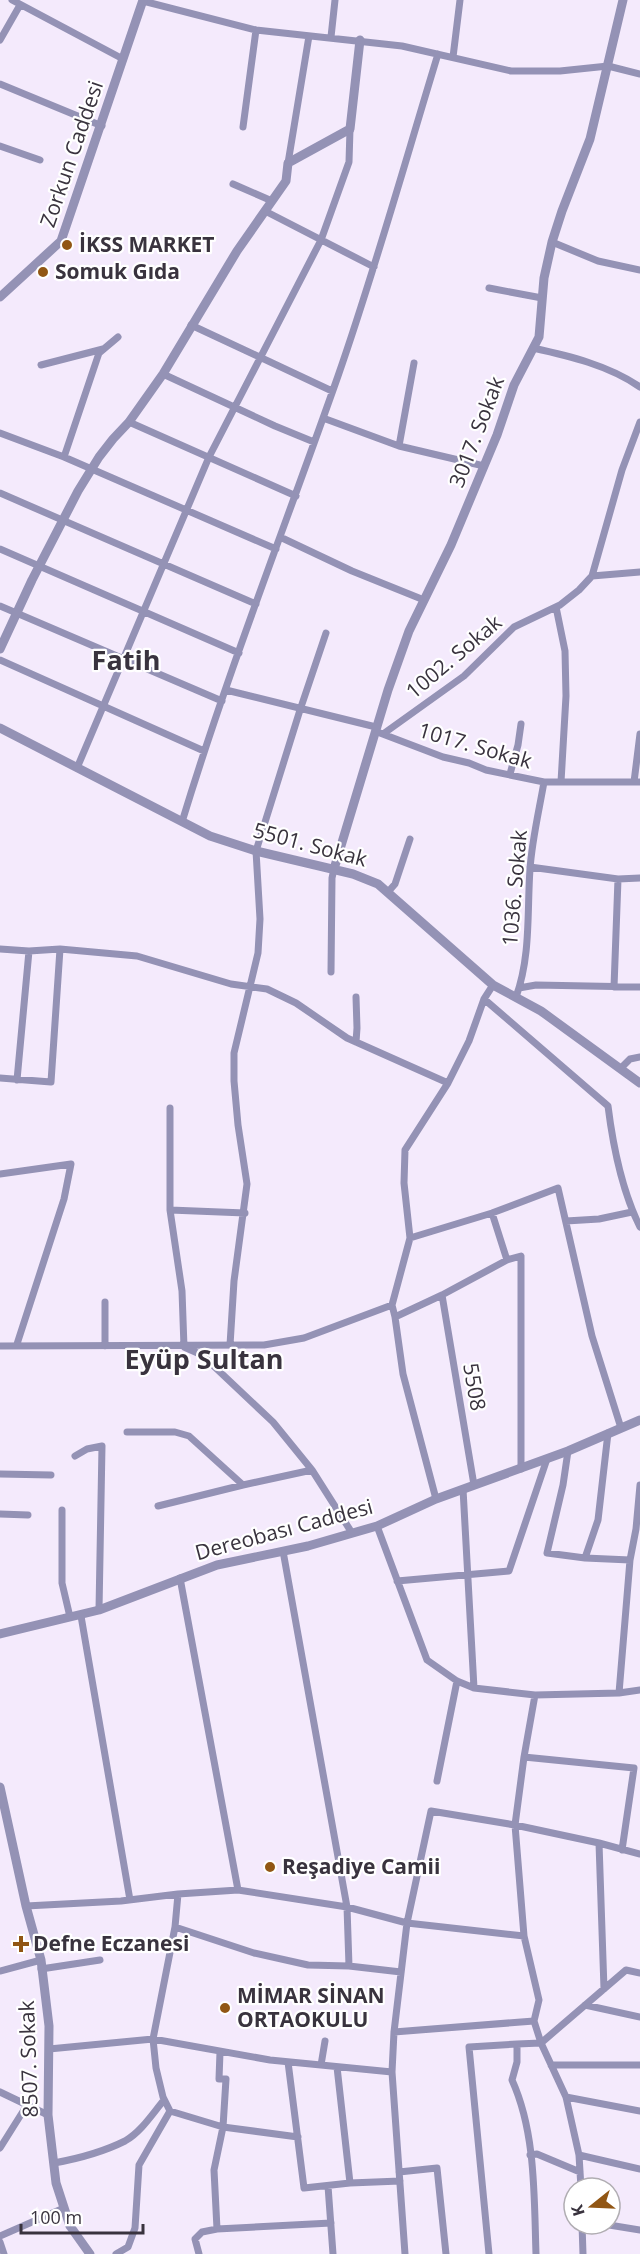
<svg xmlns="http://www.w3.org/2000/svg" width="640" height="2254" viewBox="0 0 640 2254" font-family="'Open Sans',sans-serif">
  <rect width="100%" height="100%" fill="#f4eafc"/>
  <g fill="none" stroke-linecap="round" stroke-linejoin="round">
    <path stroke="#9492b5" stroke-width="7" d="M12,0L123,59
      M143,1L256,30L402,46L511,71H560L608,66L640,74
      M331,37L335,0
      M0,40L20,5
      M453,57L460,0
      M0,84L102,126
      M243,127L256,30
      M0,146L40,160
      M288,163L309,36
      M233,184L272,201
      M265,211L374,267
      M552,242L598,261L640,270
      M489,288L542,298
      M191,325L332,391
      M533,348C569,356 608,365 640,387
      M41,365L103,349
      M163,374L275,426L314,442
      M323,418L399,446L484,466
      M129,422L296,496
      M0,433L64,457L276,549
      M399,446L414,363
      M64,457L99,353L118,337
      M0,493L256,604
      M280,537L352,571L424,600
      M0,549L239,653
      M592,576L640,572
      M0,606L222,701
      M556,607L565,651L566,696L561,782
      M0,660L204,751
      M226,690L376,727
      M380,733L443,757L469,763L486,770L544,782H640
      M383,734L464,676L514,627L560,605L579,590L592,576L622,470L640,422
      M77,768L209,457L321,240L349,162L350,129
      M510,774L518,745L521,724
      M634,782L640,734
      M182,822C228,671 286,524 338,376C375,270 405,162 438,54
      M530,867L618,879L640,878
      M388,892L395,884L410,839
      M0,949L29,951L60,949L137,956L231,984L267,989L296,1003L347,1038L448,1083
      M331,972L332,878L334,869
      M614,987L618,879
      M519,988L536,985L640,987
      M516,997C531,956 527,911 530,869C532,840 539,811 544,782
      M484,999L608,1106C613,1146 622,1191 640,1227
      M356,1042L357,1028L356,997
      M621,1068L630,1059L640,1057
      M0,1078L51,1082L60,949
      M17,1080L29,951
      M170,1108V1210
      M0,1174L71,1164L64,1199L17,1344
      M245,1213L170,1210L182,1291L184,1347L202,1355L273,1422L312,1470L352,1533
      M492,1213L507,1260
      M566,1221L599,1219L632,1212
      M410,1238L492,1213L558,1188L592,1336L621,1428
      M442,1295L474,1485
      M105,1302V1346
      M395,1317L392,1305L410,1238L404,1183L405,1150L448,1083L469,1041L484,999L493,985
      M230,1345L234,1281L247,1184L238,1125L234,1081V1053L258,953L260,919L256,851L300,710L326,633
      M0,1346L264,1345L304,1338L392,1305
      M127,1432H175L189,1436L243,1485L312,1470
      M568,1451L563,1485L547,1553L585,1558L630,1560
      M75,1456L87,1449L102,1446L99,1610
      M0,1474L51,1475
      M463,1489L474,1688
      M436,1499L403,1374L395,1317L442,1295L507,1260L521,1256V1469
      M158,1506L243,1485
      M62,1510V1583L70,1617
      M0,1514L28,1515
      M377,1526L427,1660L457,1681L474,1688L535,1695L619,1693L640,1690
      M283,1551L347,1907L349,1966
      M585,1558L598,1520L608,1433
      M180,1578L238,1890
      M397,1581L509,1571L547,1459
      M81,1616L130,1900
      M619,1693L630,1560L636,1529L640,1485
      M535,1695L524,1757L515,1825L524,1936L539,2000L534,2021L541,2043L566,2097L579,2155L581,2188
      M524,1757L634,1768L622,1850
      M437,1781L457,1681
      M599,1843L604,1989
      M178,1894L175,1927L153,2039L156,2068L163,2097L170,2111L223,2127L298,2137
      M26,1906L121,1901L178,1894L238,1890L347,1907L407,1923L524,1936
      M175,1927L254,1953L308,1965L349,1966L401,1972
      M41,1969L100,1960
      M0,1971L41,1960
      M585,2005L640,2017
      M394,2032L407,1923L431,1811L515,1825L599,1843L640,1854
      M49,2049L153,2039L270,2060L392,2072L405,2254
      M288,2062L304,2188L350,2183L400,2181
      M321,2065L325,2041
      M551,2065H640
      M337,2067L350,2183
      M392,2072L394,2032L534,2021
      M0,2092L48,2115
      M566,2097L640,2111
      M0,2148L27,2105
      M530,2155L537,2154L580,2172
      M579,2155L640,2169
      M54,2163C76,2159 105,2151 125,2141C141,2132 153,2113 164,2100
      M399,2172L437,2168L446,2254
      M328,2186L333,2254
      M582,2224L583,2254
      M603,2224L640,2230
      M217,2229L214,2170L223,2127L226,2079H219L220,2052
      M0,2236L64,2208
      M0,2242L4,2254
      M116,2254L128,2247L135,2228L139,2165L170,2111
      M199,2254L195,2239L202,2232L217,2229L331,2223
      M489,2254L469,2047L517,2044
      M536,2254C534,2197 536,2133 512,2080L517,2062V2044L541,2043L626,1970L640,1973"/>
    <path stroke="#9492b5" stroke-width="9" d="M0,297L61,241L143,0
      M0,649L32,580L78,491L99,457L113,439L129,422L163,374L237,251L286,181L288,163L350,129L360,40
      M0,728L210,836L256,851L353,874L378,884L493,985L541,1011L640,1083
      M334,869L388,690L409,631L451,545L497,435L514,385L539,337L544,278L552,242L562,211L590,139L623,0
      M0,1634L99,1610L217,1565L308,1546L377,1526L436,1499L568,1451L640,1420
      M0,1787L26,1906L41,1960L49,2026L48,2115L56,2183L70,2226L90,2254"/>
  </g>
  <g fill="#915614" stroke="#fff" stroke-width="2">
    <circle cx="67" cy="245" r="6"/>
    <circle cx="43" cy="272" r="6"/>
    <circle cx="270" cy="1867" r="6"/>
    <path d="M18 1935h6v6h6v6h-6v6h-6v-6h-6v-6h6z"/>
    <circle cx="225" cy="2008" r="6"/>
  </g>
  <g text-anchor="middle" stroke-width="4.5" stroke-linejoin="round" paint-order="stroke">
    <g font-size="21" fill="#39333e" stroke="#fff">
      <text transform="translate(72 154) rotate(-71)" y="7">Zorkun Caddesi</text>
      <text transform="translate(477 432) rotate(-69)" y="7">3017. Sokak</text>
      <text transform="translate(454 657) rotate(-40)" y="7">1002. Sokak</text>
      <text transform="translate(475 746) rotate(16)" y="7">1017. Sokak</text>
      <text transform="translate(310 845) rotate(15)" y="7">5501. Sokak</text>
      <text transform="translate(515 888) rotate(-85)" y="7">1036. Sokak</text>
      <text transform="translate(474 1387) rotate(80)" y="7">5508</text>
      <text transform="translate(284 1530) rotate(-15)" y="7">Dereobası Caddesi</text>
      <text transform="translate(29 2059) rotate(-92)" y="7">8507. Sokak</text>
    </g>
    <g font-size="21" font-weight="bold" fill="#39333e" stroke="#fff" text-anchor="start">
      <text x="79" y="252">İKSS MARKET</text>
      <text x="55" y="279">Somuk Gıda</text>
      <text x="282" y="1874">Reşadiye Camii</text>
      <text x="33" y="1951">Defne Eczanesi</text>
      <text x="237" y="2003">MİMAR SİNAN<tspan x="237" dy="24">ORTAOKULU</tspan></text>
    </g>
    <g font-size="27" font-weight="bold" fill="#39333e" stroke="#fff">
      <text x="126" y="670">Fatih</text>
      <text x="204" y="1369">Eyüp Sultan</text>
    </g>
  </g>
  <g transform="translate(592 2206) rotate(252)"><circle r="28" fill="#ffffff" stroke="#b0adb2" stroke-width="1.5"/>
  <path d="M0-4.5L10 22L0 15L-10 22Z" fill="#915614"/>
  <text y="-9" font-size="16" font-weight="bold" text-anchor="middle" fill="#39333e">K</text>
  </g>
  <path d="M21 2224v9h122v-9" fill="none" stroke="#39333e" stroke-width="3"/>
  <text x="30" y="2224" font-size="18" fill="#39333e" stroke="#ffffff" stroke-width="4.5" paint-order="stroke">100 m</text>
</svg>
